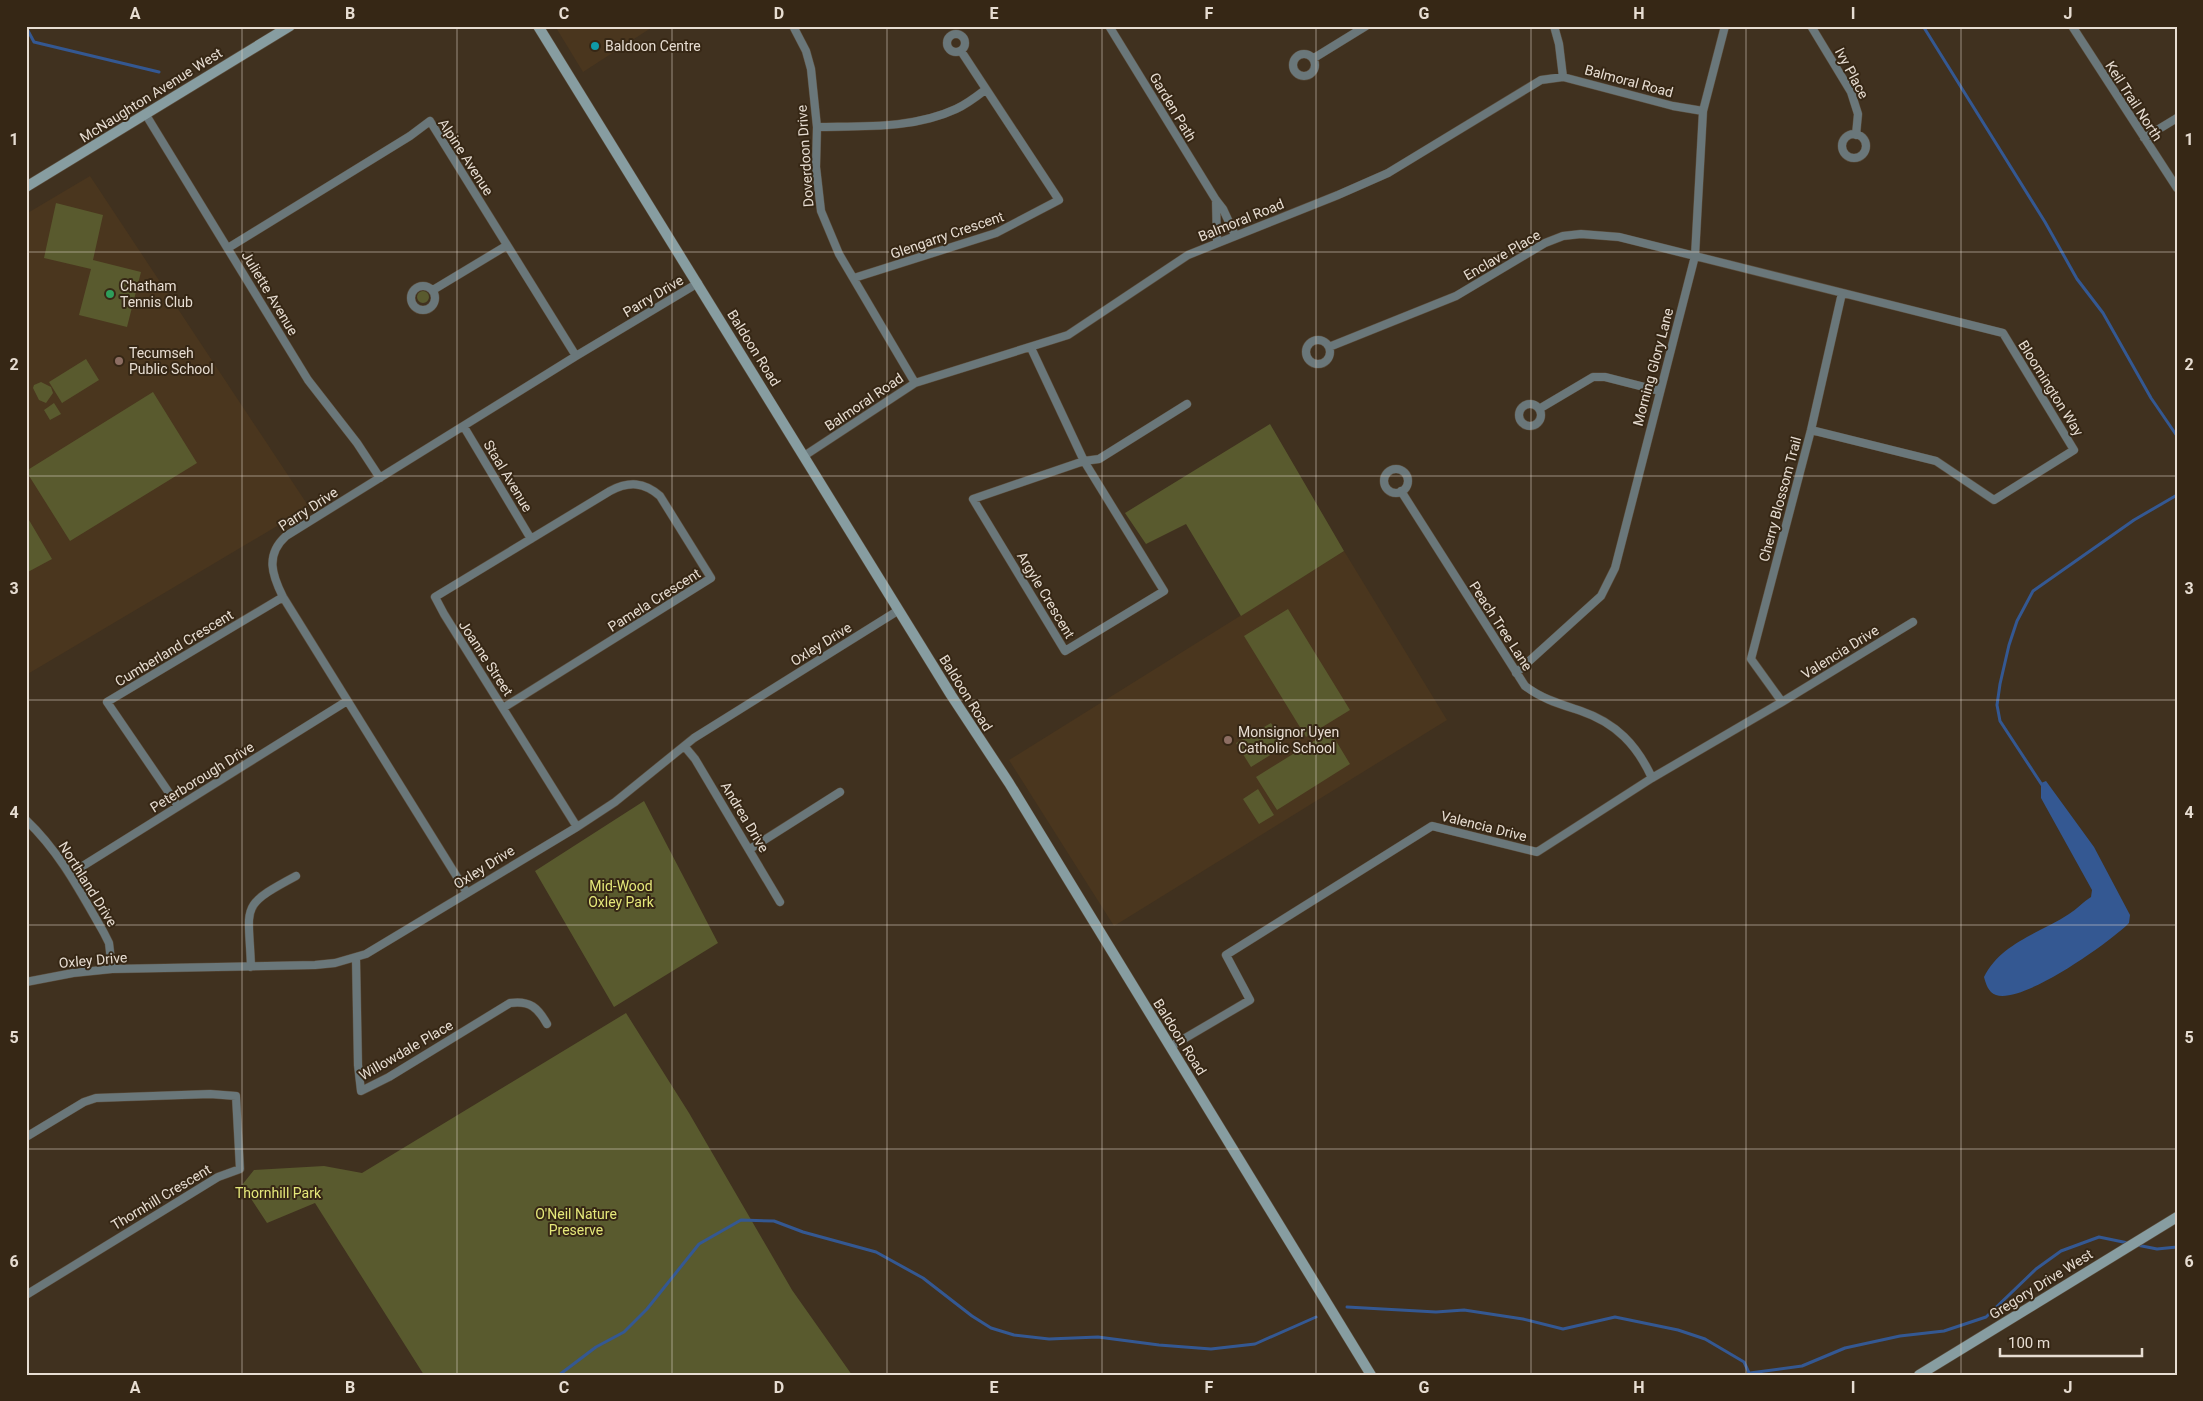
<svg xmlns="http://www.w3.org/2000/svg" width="2203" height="1401" viewBox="0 0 2203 1401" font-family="Roboto,sans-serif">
  <rect width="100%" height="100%" fill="#40311f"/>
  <path fill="#4a361e" d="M555,26H654L583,72Z
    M90,176L309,507L26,675V214Z
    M1344,551L1447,720L1114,926L1009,760Z"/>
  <path fill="#595a2e" d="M56,203L103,215L93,260L141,272L127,327L79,315L91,269L44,258Z
    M417 297a6 6 0 1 1 12 0a6 6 0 1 1-12 0Z
    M86,359L99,380L62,403L49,382Z
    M41,382L51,387L53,393L46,403L39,400L33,388L34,385Z
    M153,392L197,463L70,541L26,471Z
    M54,403L61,414L50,420L44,410Z
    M1270,424L1344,551L1241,616L1186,524L1146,544L1125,513Z
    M26,515L52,559L26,573Z
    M1288,609L1350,710L1306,737L1244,636Z
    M1271,723L1285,746L1251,767L1236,743Z
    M1330,731L1350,764L1277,810L1256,777Z
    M1258,789L1274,815L1259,824L1243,799Z
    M644,801L718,943L614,1007L535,871Z
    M626,1013L689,1113L792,1290L852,1375H424L315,1203L267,1223L242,1185L254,1170L324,1166L362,1173Z"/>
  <path fill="#345892" d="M2046,781L2094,847L2130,915L2129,923C2109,943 2023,1004 1996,995C1988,992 1986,984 1984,977C2001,943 2040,933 2069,914C2077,909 2083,902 2091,897L2092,890L2041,798V783Z"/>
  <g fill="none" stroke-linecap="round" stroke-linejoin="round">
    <path stroke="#345892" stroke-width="3" d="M1923,26L2045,222L2077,279L2103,313L2151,398L2177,436
      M26,27L34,42L159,72
      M2042,785L2000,721L1997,705L2000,684L2009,645L2017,621L2033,591L2134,520L2177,495
      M2137,1245L2157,1249L2177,1247
      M1347,1307L1436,1312L1464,1310L1523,1319L1563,1329L1615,1317L1678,1330L1705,1339L1744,1362L1750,1375
      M1750,1373L1802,1366L1845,1348L1900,1336L1944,1331L1986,1317L2036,1269L2061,1251L2099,1237L2128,1243
      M559,1375L596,1347L624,1332L647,1309L699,1244L741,1220L774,1221L803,1232L876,1252L923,1278L972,1316L991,1328L1014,1335L1049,1339L1098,1337L1159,1345L1211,1349L1255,1344L1316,1317"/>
    <defs>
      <path id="street" d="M793,26L806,51L811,69L817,127L816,167L821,211L839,254L915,383
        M1109,26L1216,200L1223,209L1235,235
        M1554,26L1559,44L1563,77
        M1811,26L1851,92L1858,114L1856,135
        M2072,26L2177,188
        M947 43a9 9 0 1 1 18 0a9 9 0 1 1-18 0Z
        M1293 65a11 11 0 1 1 22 0a11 11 0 1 1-22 0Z
        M1314,58L1366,26
        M146,115L308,380L357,443L380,478
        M817,127C863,126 913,129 956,109C967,104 976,97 985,90
        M1842 146a12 12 0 1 1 24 0a12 12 0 1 1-24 0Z
        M2144,138L2177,118
        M1216,200L1217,242
        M228,248L410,136L430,121L576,356
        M854,278L996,233L1059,200L961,51
        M411 298a12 12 0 1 1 24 0a12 12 0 1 1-24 0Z
        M433,290L506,246
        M1306 352a12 12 0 1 1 24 0a12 12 0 1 1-24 0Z
        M1329,347L1456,296L1545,243L1563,236L1581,234L1619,237L2003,333L2074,450L1994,500L1936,461L1811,430
        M1031,348L1084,461L1164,591L1065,651L973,499L1084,461L1099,459L1187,404
        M1519 415a11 11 0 1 1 22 0a11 11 0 1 1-22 0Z
        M1539,409L1593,377H1605L1660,391
        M464,427L531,539
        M804,456L915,383L1068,335L1188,255L1338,195L1388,173L1541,80L1563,77L1673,106L1703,111
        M1384 481a12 12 0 1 1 24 0a12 12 0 1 1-24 0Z
        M1401,491L1525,686C1542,699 1560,704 1581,711C1616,723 1637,745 1652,778
        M1516,673L1601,596L1615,568L1695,256L1703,111L1725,26
        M1782,702L1751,659L1811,430L1842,293
        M503,708L711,578L660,496C644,482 629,481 610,491L435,597L444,614L577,827
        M685,747L695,759L780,902
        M178,806L107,702L283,597
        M26,820C60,852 81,893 104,933L109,943L112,969
        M750,849L840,792
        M70,874L347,701
        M467,893L283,597C272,575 265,555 286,536L576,356L698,283
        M356,958L358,1065L361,1091L389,1077L510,1003C530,1000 538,1008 547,1024
        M251,967C249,905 238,907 296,876
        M26,982L73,973L112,969L315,965L335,963L366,954L577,827L615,802L694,738L899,610
        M1170,1047L1250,1000L1226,955L1432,826L1537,852L1652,778L1782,702L1913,622
        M26,1137L84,1102L96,1098L210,1094L236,1096L240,1169L218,1177L26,1295"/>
      <path id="secondary" d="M538,26L951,695L1009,783L1371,1375
        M26,187L290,26
        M1919,1375L2177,1217"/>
    </defs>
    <use href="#street" stroke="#5b4d3c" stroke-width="9"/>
    <use href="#secondary" stroke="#5b4d3c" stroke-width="11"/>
    <use href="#street" stroke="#6a777a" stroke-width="8"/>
    <use href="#secondary" stroke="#879da1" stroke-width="10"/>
  </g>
  <path fill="none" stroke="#e7ddd2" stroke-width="1" stroke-opacity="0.55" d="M242,26V1375M457,26V1375M672,26V1375M887,26V1375M1102,26V1375M1316,26V1375M1531,26V1375M1746,26V1375M1961,26V1375M26,252H2177M26,476H2177M26,700H2177M26,925H2177M26,1149H2177"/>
  <circle fill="#0f9aa8" stroke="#362715" stroke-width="2" cx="595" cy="46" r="5"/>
  <circle fill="#2e9e5b" stroke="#362715" stroke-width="2" cx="110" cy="294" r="5"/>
  <g fill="#8d6e63" stroke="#362715" stroke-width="2">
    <circle cx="119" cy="361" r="5"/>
    <circle cx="1228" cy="740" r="5"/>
  </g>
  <g text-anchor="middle" stroke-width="4" stroke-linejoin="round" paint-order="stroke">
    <g font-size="14" fill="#e7ddd2" stroke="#362715" text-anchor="start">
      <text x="605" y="51">Baldoon Centre</text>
      <text x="120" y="291">Chatham<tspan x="120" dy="16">Tennis Club</tspan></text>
      <text x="129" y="358">Tecumseh<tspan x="129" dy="16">Public School</tspan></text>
      <text x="1238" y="737">Monsignor Uyen<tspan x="1238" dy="16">Catholic School</tspan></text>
    </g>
    <g font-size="14" fill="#e7ddd2" stroke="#362715">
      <text transform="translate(1852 73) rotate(62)" y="5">Ivy Place</text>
      <text transform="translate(1629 81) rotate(15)" y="5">Balmoral Road</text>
      <text transform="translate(151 95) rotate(-32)" y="5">McNaughton Avenue West</text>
      <text transform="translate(2134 101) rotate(57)" y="5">Keil Trail North</text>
      <text transform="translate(1173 107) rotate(59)" y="5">Garden Path</text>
      <text transform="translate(805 156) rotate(-94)" y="5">Doverdoon Drive</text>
      <text transform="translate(466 157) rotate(57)" y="5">Alpine Avenue</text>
      <text transform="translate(1241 220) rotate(-22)" y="5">Balmoral Road</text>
      <text transform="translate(947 235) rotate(-19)" y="5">Glengarry Crescent</text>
      <text transform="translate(1502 255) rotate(-30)" y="5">Enclave Place</text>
      <text transform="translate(270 293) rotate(59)" y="5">Juliette Avenue</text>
      <text transform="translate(653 296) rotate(-31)" y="5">Parry Drive</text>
      <text transform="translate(754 348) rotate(58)" y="5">Baldoon Road</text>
      <text transform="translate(1653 367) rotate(-75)" y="5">Morning Glory Lane</text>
      <text transform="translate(2051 388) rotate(58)" y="5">Bloomington Way</text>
      <text transform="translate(864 402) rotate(-34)" y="5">Balmoral Road</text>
      <text transform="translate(508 476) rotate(59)" y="5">Staal Avenue</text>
      <text transform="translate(1780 499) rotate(-75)" y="5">Cherry Blossom Trail</text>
      <text transform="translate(308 509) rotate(-33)" y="5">Parry Drive</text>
      <text transform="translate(1046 595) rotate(59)" y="5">Argyle Crescent</text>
      <text transform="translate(654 600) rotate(-32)" y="5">Pamela Crescent</text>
      <text transform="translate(1501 626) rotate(57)" y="5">Peach Tree Lane</text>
      <text transform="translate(821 644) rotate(-32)" y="5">Oxley Drive</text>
      <text transform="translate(174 648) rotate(-31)" y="5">Cumberland Crescent</text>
      <text transform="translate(1840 652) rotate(-32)" y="5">Valencia Drive</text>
      <text transform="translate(486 658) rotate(57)" y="5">Joanne Street</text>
      <text transform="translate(966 693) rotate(58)" y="5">Baldoon Road</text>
      <text transform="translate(202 777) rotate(-32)" y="5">Peterborough Drive</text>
      <text transform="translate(745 817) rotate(59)" y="5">Andrea Drive</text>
      <text transform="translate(1484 826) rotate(14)" y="5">Valencia Drive</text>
      <text transform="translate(484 867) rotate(-32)" y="5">Oxley Drive</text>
      <text transform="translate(88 884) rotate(58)" y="5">Northland Drive</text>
      <text transform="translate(93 960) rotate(-5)" y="5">Oxley Drive</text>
      <text transform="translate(1180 1037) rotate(58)" y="5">Baldoon Road</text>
      <text transform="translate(406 1050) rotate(-30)" y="5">Willowdale Place</text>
      <text transform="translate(161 1197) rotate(-31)" y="5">Thornhill Crescent</text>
      <text transform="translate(2041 1284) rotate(-32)" y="5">Gregory Drive West</text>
    </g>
    <g font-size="14" fill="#e5e87a" stroke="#362715">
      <text x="621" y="891">Mid-Wood<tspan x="621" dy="16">Oxley Park</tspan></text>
      <text x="278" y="1198">Thornhill Park</text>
      <text x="576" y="1219">O'Neil Nature<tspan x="576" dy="16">Preserve</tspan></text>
    </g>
  </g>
  <rect width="2203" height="1401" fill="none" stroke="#362715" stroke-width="55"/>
  <path d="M2000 1348v8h142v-8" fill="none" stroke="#e7ddd2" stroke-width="2.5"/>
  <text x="2008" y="1348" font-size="15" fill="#e7ddd2" stroke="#362715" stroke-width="4" paint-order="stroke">100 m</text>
  <rect x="28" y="28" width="2148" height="1346" fill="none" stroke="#e7ddd2" stroke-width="2"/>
  <g font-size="16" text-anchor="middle" font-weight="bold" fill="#e7ddd2">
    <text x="135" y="19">A</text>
    <text x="350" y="19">B</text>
    <text x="564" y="19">C</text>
    <text x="779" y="19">D</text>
    <text x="994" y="19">E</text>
    <text x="1209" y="19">F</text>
    <text x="1424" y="19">G</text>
    <text x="1639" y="19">H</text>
    <text x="1853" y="19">I</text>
    <text x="2068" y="19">J</text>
    <text x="14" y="145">1</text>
    <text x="2189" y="145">1</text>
    <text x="14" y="370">2</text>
    <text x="2189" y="370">2</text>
    <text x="14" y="594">3</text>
    <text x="2189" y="594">3</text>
    <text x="14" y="818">4</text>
    <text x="2189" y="818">4</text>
    <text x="14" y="1043">5</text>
    <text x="2189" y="1043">5</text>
    <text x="14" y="1267">6</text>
    <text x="2189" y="1267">6</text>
    <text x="135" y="1393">A</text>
    <text x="350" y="1393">B</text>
    <text x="564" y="1393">C</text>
    <text x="779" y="1393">D</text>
    <text x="994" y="1393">E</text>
    <text x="1209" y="1393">F</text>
    <text x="1424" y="1393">G</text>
    <text x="1639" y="1393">H</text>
    <text x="1853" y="1393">I</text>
    <text x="2068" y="1393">J</text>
  </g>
</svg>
